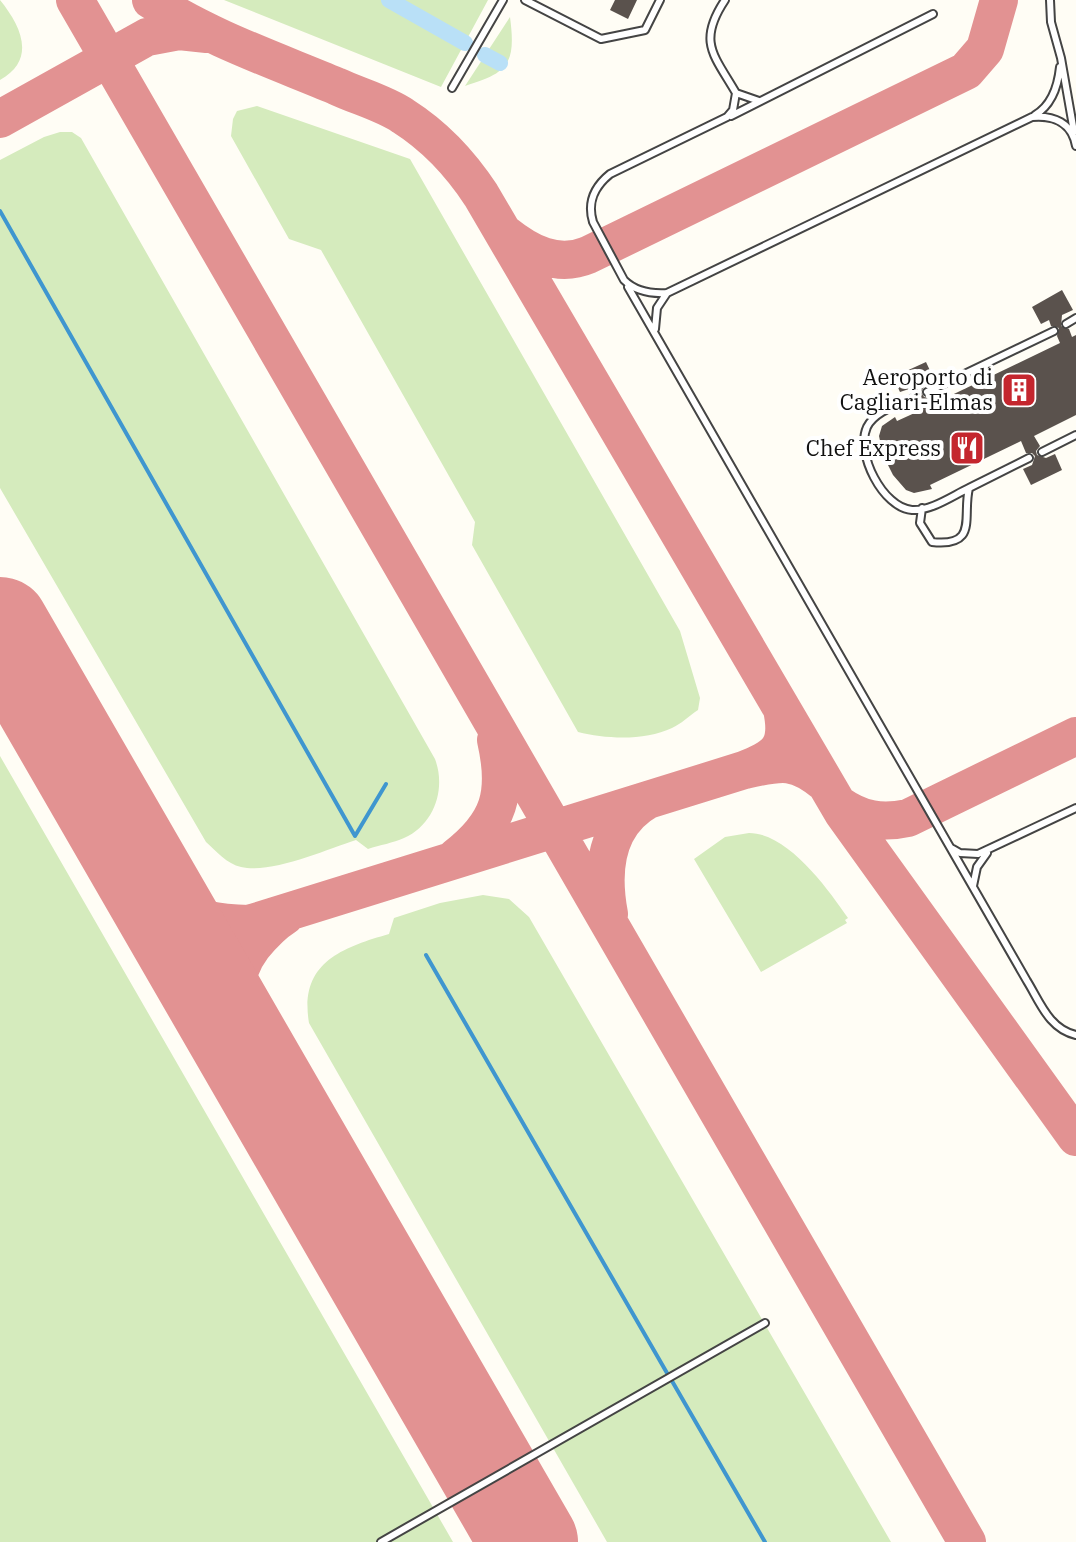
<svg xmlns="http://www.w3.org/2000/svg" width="1076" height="1542" viewBox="0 0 1076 1542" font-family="'IBM Plex Serif',serif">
  <rect width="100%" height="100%" fill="#fffdf5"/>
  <path fill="#d5ebbd" d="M0,0C21,26 37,59 0,80Z
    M224,0H488L441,87Z
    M510,17C516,63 509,73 465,86Z
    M257,106L410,159L680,631L700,698L698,710C689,716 681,724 672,728C645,741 606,739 578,732L472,545L475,522L321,250L289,239L231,136L233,119L237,111Z
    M60,132H72L81,138L435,759C446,788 435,824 404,838C393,843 380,845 368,849L356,840C325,850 272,874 241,867C227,864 216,851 206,842L0,488V160L44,137Z
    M0,756L453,1542H0Z
    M749,833C788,833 828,889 848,918L845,920L847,923L761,972L694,859L725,837Z
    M483,895L509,899L529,917L891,1542H607L309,1023C299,964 340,948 389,934L394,918L440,903Z"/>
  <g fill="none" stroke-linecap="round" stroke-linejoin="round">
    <path stroke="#3f96cf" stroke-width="4" d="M0,211L355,836L386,784
      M426,955L667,1373
      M672,1381L765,1542"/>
    <path stroke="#b9e0f7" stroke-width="16" d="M389,0L465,43
      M485,55L500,63"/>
    <path stroke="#e29292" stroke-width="38" d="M75,0L967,1542
      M151,0C207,37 274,60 336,86C357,96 384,103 403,116C436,137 460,163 481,195L843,813L1076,1137
      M0,119L147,37L179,31L207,34
      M504,233C529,253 557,268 588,255L966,71L985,49L999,0
      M782,709C790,748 777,757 744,770C781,762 795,758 826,784
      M838,804C861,820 881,824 908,818L1076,736
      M127,846C165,901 177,923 249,924L744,770
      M456,857C500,823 508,793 496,740
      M609,914C601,871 605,824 648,800
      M267,1087C244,1040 216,995 253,946C263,934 272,924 285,916"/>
    <path stroke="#e29292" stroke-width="98" d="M0,626L529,1542"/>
  </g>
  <path fill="#5a524d" d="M615,0H637L628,19L610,10Z
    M1062,290L1073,310L1062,315L1061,326L1069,329L1072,337L1076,335V415L1034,436L1040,446L1036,451L1037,455L1046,458L1055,454L1062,470L1031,485L1023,469L1032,465L1035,456L1032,453H1026L1021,441L930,485L932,489L914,493L906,490L893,475L883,455L879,436L882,426L895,417L897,421L919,411L916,403L919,398L909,389L900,392L893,377L926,362L933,377L922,383L924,387L921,392L924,397L929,398L933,404L1060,343L1057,336L1059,328L1051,326L1049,320L1041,324L1032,307Z"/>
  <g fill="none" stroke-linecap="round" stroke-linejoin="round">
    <defs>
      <path id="service" d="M525,0L601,39L645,30L660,0
        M725,0C697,42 714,55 736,93L733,110L727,117L610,174C594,187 587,202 593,222L624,280C636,292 651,294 667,293L1032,117C1054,115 1072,123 1076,146
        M1050,0L1051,22L1061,58L1074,132
        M452,88L503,0
        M736,93L759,101
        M1035,115C1052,105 1058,86 1060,67
        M731,116L933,14
        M628,287L1027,981C1040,1002 1049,1029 1076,1035
        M1066,324L1076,318
        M655,329L657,308L667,293
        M927,392L1054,331
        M913,398C898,405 875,411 867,427C855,453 883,508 912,510C931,511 952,496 969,488C962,517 979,547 932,542L920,523L922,508
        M1042,452L1076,435
        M969,488L1029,458
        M953,849L960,853L978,854L1076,808
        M973,886L977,867L987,853
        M381,1542L765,1323"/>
    </defs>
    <use href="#service" stroke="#444" stroke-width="10"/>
    <use href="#service" stroke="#fff" stroke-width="6"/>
  </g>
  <defs>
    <symbol id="building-square" viewBox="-11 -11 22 22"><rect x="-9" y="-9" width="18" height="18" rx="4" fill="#c4262e" stroke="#fff"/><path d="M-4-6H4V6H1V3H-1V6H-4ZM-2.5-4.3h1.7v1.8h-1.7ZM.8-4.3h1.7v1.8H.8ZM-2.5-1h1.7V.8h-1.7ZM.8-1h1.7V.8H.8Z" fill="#fff"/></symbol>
    <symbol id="restaurant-square" viewBox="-11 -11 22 22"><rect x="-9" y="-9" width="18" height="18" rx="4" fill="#c4262e" stroke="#fff"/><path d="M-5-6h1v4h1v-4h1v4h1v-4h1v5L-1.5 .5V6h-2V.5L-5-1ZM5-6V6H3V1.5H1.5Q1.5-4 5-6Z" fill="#fff"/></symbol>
  </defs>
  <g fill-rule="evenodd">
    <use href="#building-square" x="999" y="370" width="40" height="40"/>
    <use href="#restaurant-square" x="947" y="428" width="40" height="40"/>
  </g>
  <g text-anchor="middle" stroke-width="8" stroke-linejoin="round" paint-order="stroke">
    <g font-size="22" fill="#111" stroke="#fff" text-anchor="end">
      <text x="993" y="385">Aeroporto di<tspan x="993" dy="25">Cagliari-Elmas</tspan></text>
      <text x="941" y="456">Chef Express</text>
    </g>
  </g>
</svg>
